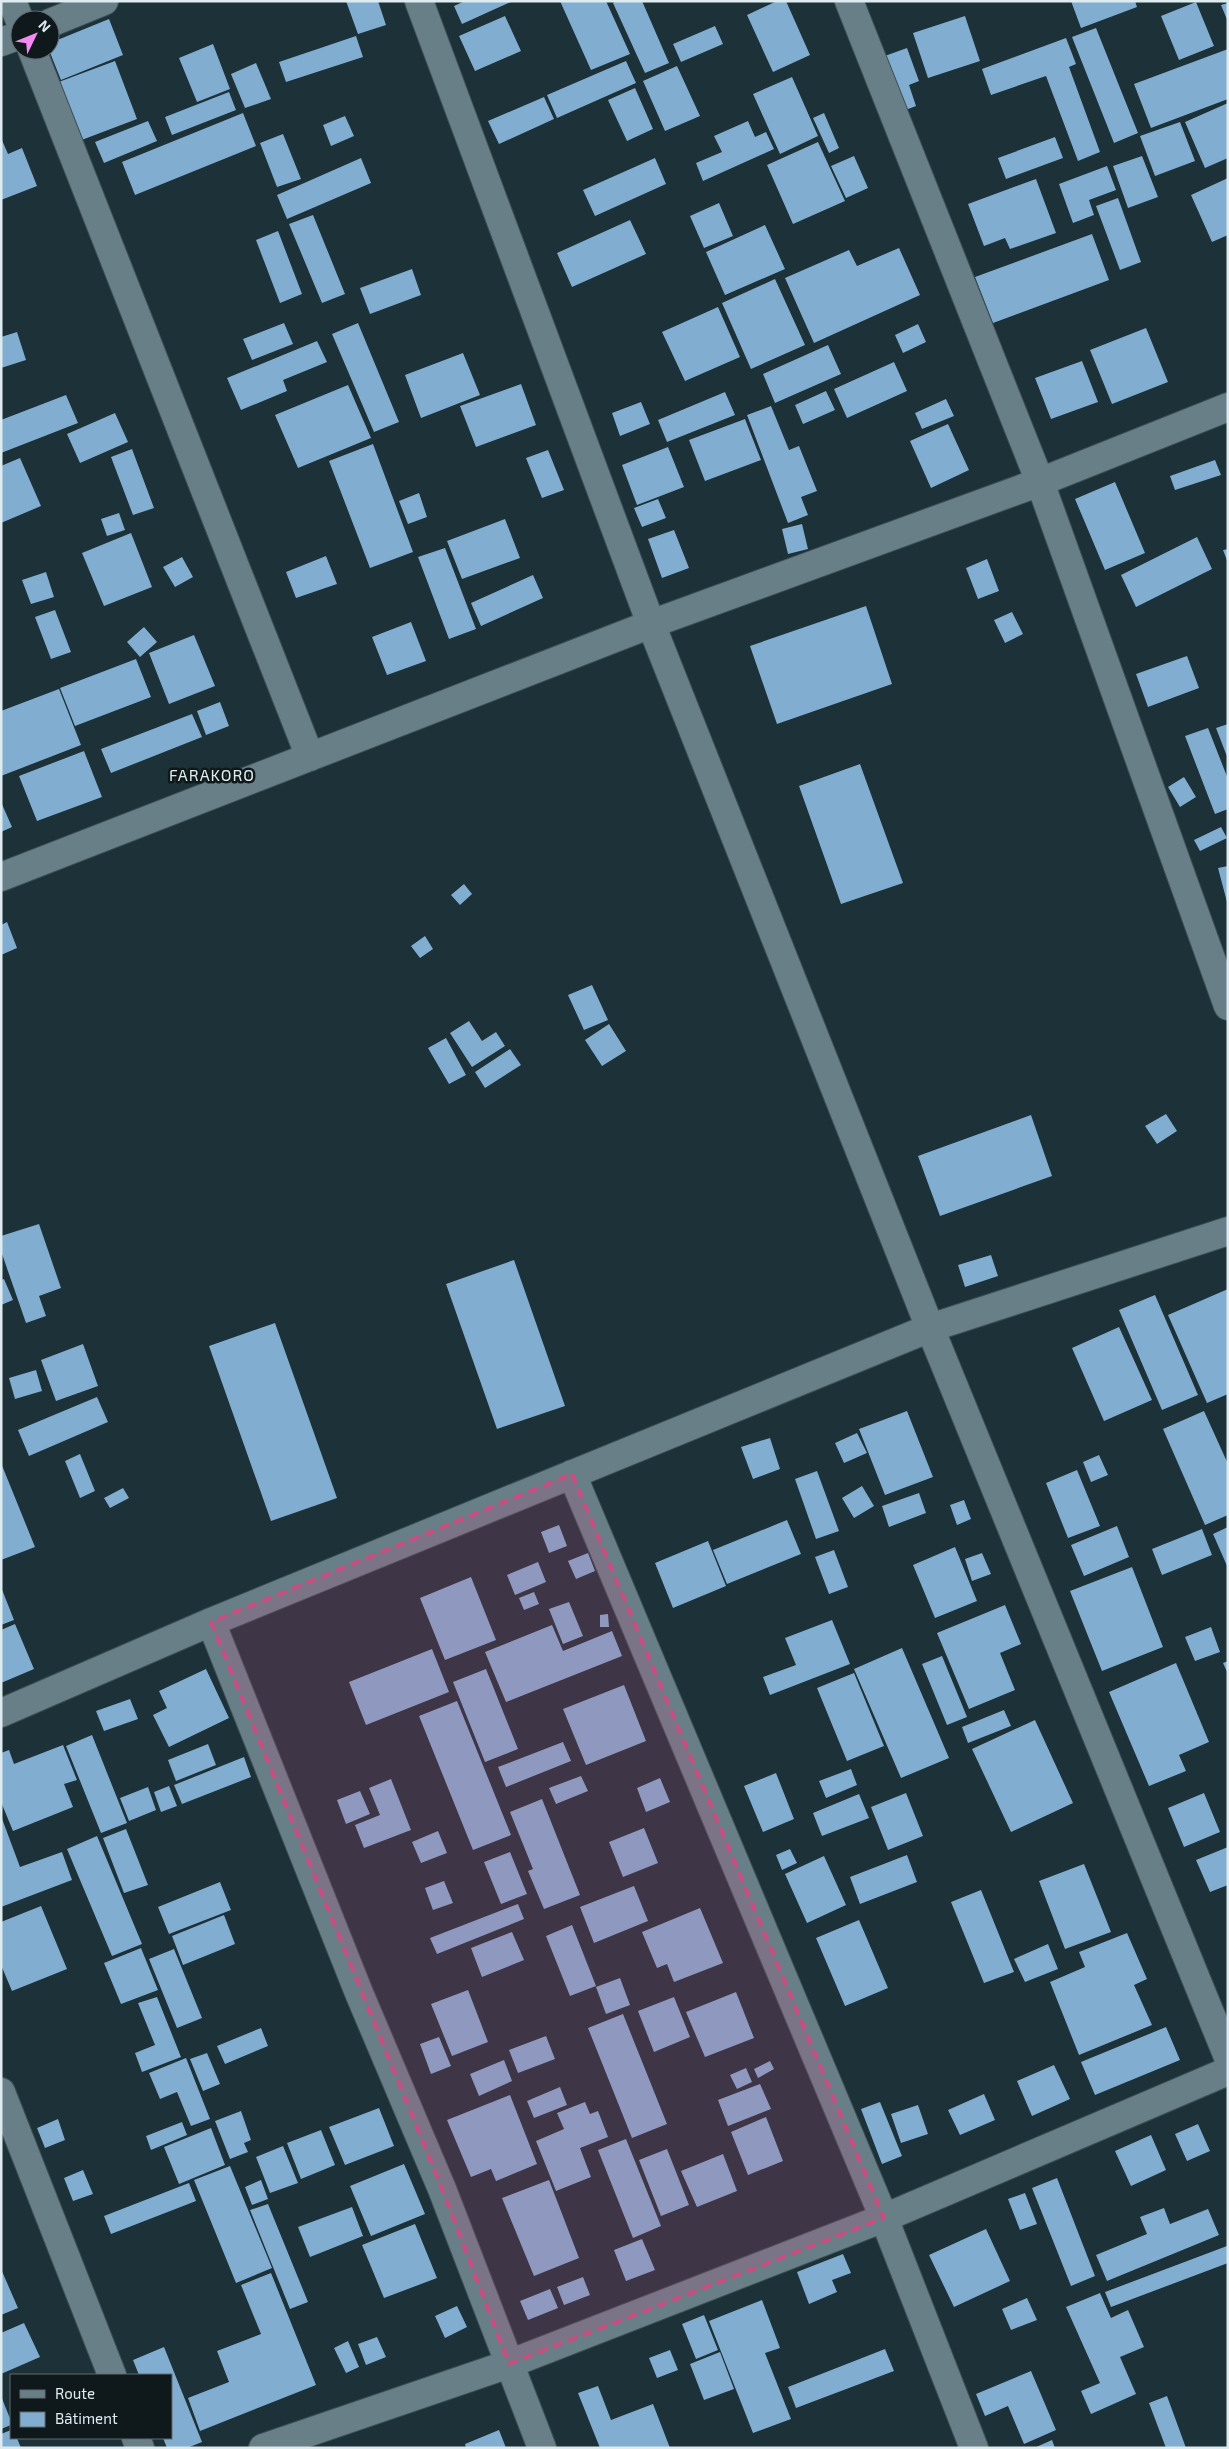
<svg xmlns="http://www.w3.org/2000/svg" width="1229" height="2449" viewBox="0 0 1229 2449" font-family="'Exo 2',sans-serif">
  <rect width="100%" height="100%" fill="#1c3138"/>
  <path fill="#81add0" d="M346,1H378L386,25L358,34Z
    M465,1H513L462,24L454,6Z
    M560,1H606L630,54L591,70Z
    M616,1H642L669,63L645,73L613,3Z
    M777,1H786L810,55L773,72L747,15Z
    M1071,1H1135L1137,7L1081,28Z
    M1196,2L1214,46L1179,60L1161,16Z
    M1228,3V22L1221,5Z
    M505,16L521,51L475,71L459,36Z
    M965,16L980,61L928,78L913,33Z
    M109,19L123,55L61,80L49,50L50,43Z
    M715,26L723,44L681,62L673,44Z
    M1096,28L1138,133L1114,143L1072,37Z
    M356,36L363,57L286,82L279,62Z
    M1066,38L1076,64L1069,67L1100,152L1078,161L1046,76L991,95L982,69Z
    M213,44L230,89L197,102L179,58Z
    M907,48L919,81L909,85L916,106L903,111L882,57Z
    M1228,49V99L1151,128L1134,84Z
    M115,61L137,119L79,141L56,83Z
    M626,61L636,83L557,118L547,95Z
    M256,63L271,99L245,108L231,74Z
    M677,66L700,116L665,131L643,81Z
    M792,77L818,136L780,154L753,94Z
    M635,88L653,129L627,141L608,100Z
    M229,92L236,110L172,135L165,117Z
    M544,97L554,119L499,144L488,121Z
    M1228,103V158L1205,168L1185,122Z
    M243,113L256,146L135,195L122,162Z
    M824,113L839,148L829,153L813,118Z
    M345,116L354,136L331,146L323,125Z
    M148,121L157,141L104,163L95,142Z
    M748,121L755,137L766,132L774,149L703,181L696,163L722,152L714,136Z
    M1180,122L1195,161L1155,176L1140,136Z
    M283,134L301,179L277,187L260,143Z
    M1055,137L1063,158L1006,179L998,158Z
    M1,138L8,154L22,148L37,186L1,200Z
    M818,142L845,201L793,224L767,165Z
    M854,156L868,188L846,198L831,166Z
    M1142,156L1158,197L1128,208L1113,166Z
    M361,158L371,183L287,219L277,195Z
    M655,158L666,184L595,216L583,190Z
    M1107,166L1116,190L1089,200L1094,215L1073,223L1059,184Z
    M1228,178V235L1212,242L1191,195Z
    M1036,179L1056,233L1010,249L1005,238L984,246L968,204Z
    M1118,198L1141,262L1120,270L1096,206Z
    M719,203L733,236L704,248L690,216Z
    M313,215L345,294L322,303L289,224Z
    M630,220L646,254L572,287L557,253Z
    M765,225L785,269L725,295L706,252Z
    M278,231L302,294L280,303L256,240Z
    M1092,234L1109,280L993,323L975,277Z
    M899,248L920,295L814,343L785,278L849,250L857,266Z
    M412,269L421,295L370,314L360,288Z
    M775,279L805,345L751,369L722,303Z
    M718,307L740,357L685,381L662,332Z
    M284,323L293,344L252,360L243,339Z
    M358,323L399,422L374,432L332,334Z
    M918,324L926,342L903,353L895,335Z
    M1146,328L1168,382L1112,404L1090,350Z
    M17,332L26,360L1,368V337Z
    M317,341L327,362L283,380L287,391L241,410L227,378Z
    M828,345L841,374L775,403L763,374Z
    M463,353L480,395L421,418L405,375Z
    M1082,361L1098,402L1051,419L1035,378Z
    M894,362L907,391L847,418L834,389Z
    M521,384L536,425L476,447L460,406Z
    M348,385L371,438L298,468L275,415Z
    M826,391L835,410L803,424L795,405Z
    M725,392L735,415L667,442L658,420Z
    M66,395L78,423L1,453V420Z
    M946,399L954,416L922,429L915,413Z
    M641,402L650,424L620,436L612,413Z
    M771,406L789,450L799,446L817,491L801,497L808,515L788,523L747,415Z
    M115,413L128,442L80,463L67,434Z
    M745,419L761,460L705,481L689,440Z
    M948,424L969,470L931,488L910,441Z
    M373,444L413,552L370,568L329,461Z
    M668,447L684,487L637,505L622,465Z
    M132,449L154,508L133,515L111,457Z
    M548,450L564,490L542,498L526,458Z
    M20,458L41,506L1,523V466Z
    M1215,460L1221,475L1175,490L1170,476Z
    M1115,482L1145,553L1105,570L1075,499Z
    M419,493L427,517L408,524L399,501Z
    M658,499L666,518L642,527L634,508Z
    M119,513L125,530L107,536L101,519Z
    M505,519L520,558L462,579L447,541Z
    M802,524L808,549L788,554L782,529Z
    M674,530L689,568L662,578L648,539Z
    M131,533L152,587L104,606L82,553Z
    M1197,537L1212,569L1136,607L1121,575Z
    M445,548L476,629L449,639L418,557Z
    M1228,549V563L1223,550Z
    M326,556L337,584L296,598L286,572Z
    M182,557L193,577L175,587L163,567Z
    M987,559L999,591L978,599L966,568Z
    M46,572L54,597L31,604L22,580Z
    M533,575L543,598L481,626L471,603Z
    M866,606L892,684L777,724L750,646Z
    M55,610L71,652L51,659L35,617Z
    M1012,612L1023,634L1005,643L994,620Z
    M411,622L426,661L387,675L372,637Z
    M144,627L157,642L140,657L127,642Z
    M194,635L215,686L169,704L149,653Z
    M1187,656L1199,688L1148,707L1136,674Z
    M136,659L151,697L75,726L60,688Z
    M59,689L81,745L1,776V711Z
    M220,702L229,726L206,735L197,711Z
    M192,714L202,737L111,773L101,749Z
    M1228,724V759L1216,728Z
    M1208,728L1228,779V809L1215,814L1185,736Z
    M84,751L102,797L37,821L19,776Z
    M860,764L903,883L841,904L799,786Z
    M1184,777L1196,797L1180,807L1168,787Z
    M1,802L12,827L1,832Z
    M1221,827L1227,838L1200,851L1194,840Z
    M1228,866V902H1227L1218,868Z
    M464,884L472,894L460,905L451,895Z
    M7,922L17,948L1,955V925Z
    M425,936L433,949L420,958L411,946Z
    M592,985L608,1020L584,1030L568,995Z
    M469,1021L482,1041L496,1032L505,1046L472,1067L450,1033Z
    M609,1024L626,1051L602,1066L585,1040Z
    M446,1038L466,1075L449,1084L428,1048Z
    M510,1049L521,1065L485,1088L475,1072Z
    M1166,1114L1177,1131L1157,1144L1145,1126Z
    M1031,1115L1052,1176L940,1216L918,1156Z
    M39,1224L61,1288L39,1296L46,1316L26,1323L1,1251V1236Z
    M991,1255L998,1276L965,1287L958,1265Z
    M514,1260L565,1406L497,1429L446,1284Z
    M4,1279L13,1300L1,1305V1280Z
    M1228,1289V1394L1207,1403L1168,1315Z
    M1155,1295L1198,1395L1162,1410L1119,1310Z
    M275,1323L337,1498L271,1521L209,1346Z
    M1119,1327L1152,1400L1104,1421L1072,1348Z
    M83,1344L98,1386L56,1401L41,1360Z
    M36,1370L42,1391L15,1399L9,1378Z
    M97,1397L108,1422L29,1456L18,1430Z
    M907,1411L933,1477L885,1495L859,1429Z
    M1204,1411L1228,1464V1515L1205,1525L1163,1429Z
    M857,1433L867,1453L844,1463L835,1443Z
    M770,1438L780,1469L753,1479L741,1447Z
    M80,1454L95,1491L80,1498L65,1461Z
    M1099,1455L1108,1475L1091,1482L1083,1462Z
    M1,1463L35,1547L1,1560Z
    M1077,1470L1100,1526L1068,1538L1046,1483Z
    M817,1471L839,1531L816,1539L795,1479Z
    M862,1486L874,1506L854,1518L842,1498Z
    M123,1488L129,1498L110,1508L104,1498Z
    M919,1493L926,1513L889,1527L882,1506Z
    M964,1500L971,1519L957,1525L950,1505Z
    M787,1520L801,1554L727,1584L713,1550Z
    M559,1525L567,1546L549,1553L541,1532Z
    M1117,1526L1129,1557L1084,1576L1071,1545Z
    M1228,1527V1568L1213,1534Z
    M1202,1529L1212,1555L1162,1575L1152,1549Z
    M708,1541L726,1586L673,1608L655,1563Z
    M955,1547L977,1601L935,1618L913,1565Z
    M834,1550L848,1587L829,1594L815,1557Z
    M588,1553L595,1571L576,1579L568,1561Z
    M982,1553L991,1574L972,1581L965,1559Z
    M538,1562L546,1582L515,1595L507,1575Z
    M1132,1567L1163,1647L1102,1671L1070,1591Z
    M471,1577L496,1640L445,1660L420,1598Z
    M1,1587L14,1620L1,1625Z
    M534,1592L539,1604L524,1610L519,1598Z
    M569,1602L583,1636L563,1644L549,1609Z
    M1005,1605L1021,1644L1000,1653L1015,1690L969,1709L937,1633Z
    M608,1614L609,1627H600V1615Z
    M832,1620L850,1664L770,1695L763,1677L796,1665L785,1638Z
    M15,1624L34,1669L1,1683V1630Z
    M552,1625L563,1651L612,1631L622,1656L506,1702L485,1652Z
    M1211,1627L1220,1652L1195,1661L1185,1637Z
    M902,1648L949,1758L901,1778L854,1669Z
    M432,1649L449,1692L366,1725L349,1682Z
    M942,1656L967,1717L947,1725L922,1664Z
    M1228,1661V1674L1223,1663Z
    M1176,1663L1209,1742L1179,1755L1186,1771L1149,1786L1109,1692Z
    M206,1669L229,1718L169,1747L153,1715L167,1708L159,1691Z
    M486,1669L518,1749L485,1762L453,1682Z
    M854,1673L884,1746L847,1761L817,1688Z
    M624,1685L646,1741L586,1765L563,1709Z
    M130,1699L138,1719L104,1731L96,1711Z
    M457,1701L511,1835L473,1850L419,1716Z
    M1004,1710L1011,1726L968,1743L962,1727Z
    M1035,1720L1073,1803L1011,1832L972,1749Z
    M92,1735L127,1823L101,1833L66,1746Z
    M563,1742L571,1761L506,1787L498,1767Z
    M208,1744L216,1765L176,1781L168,1760Z
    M63,1745L77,1780L64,1784L73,1807L13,1831L1,1802V1753L9,1750L14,1764Z
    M244,1757L251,1777L182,1804L174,1785Z
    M851,1769L857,1785L826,1798L819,1781Z
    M776,1773L794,1819L763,1832L744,1786Z
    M581,1776L588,1791L556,1804L549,1788Z
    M660,1778L670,1802L646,1812L637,1788Z
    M391,1779L411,1830L364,1848L355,1825L380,1815L369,1788Z
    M169,1786L177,1806L161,1812L154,1792Z
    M148,1787L156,1810L129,1821L120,1798Z
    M360,1791L370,1814L346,1824L337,1800Z
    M906,1793L923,1836L888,1850L871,1807Z
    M1204,1793L1220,1832L1184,1847L1168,1808Z
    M859,1794L869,1818L822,1836L813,1813Z
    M542,1799L580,1895L544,1909L528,1871L533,1869L510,1812Z
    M1,1816L20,1867L62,1852L72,1880L1,1907Z
    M644,1828L658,1863L623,1877L609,1842Z
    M126,1829L148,1885L124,1893L103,1838Z
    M438,1831L447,1853L421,1863L412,1842Z
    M97,1836L142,1944L112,1956L67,1849Z
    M1228,1847V1885L1210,1892L1196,1860Z
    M790,1849L797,1863L782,1870L776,1855Z
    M510,1852L527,1894L501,1904L484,1862Z
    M907,1855L917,1882L860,1904L850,1877Z
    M824,1856L846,1905L807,1923L785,1874Z
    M1084,1864L1111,1932L1065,1949L1039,1881Z
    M444,1881L453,1903L433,1910L425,1888Z
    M220,1882L231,1910L169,1934L158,1907Z
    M634,1886L648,1921L594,1943L580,1907Z
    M981,1890L1014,1972L984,1983L951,1902Z
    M518,1904L524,1919L437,1954L430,1938Z
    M41,1906L67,1969L12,1991L1,1965V1922Z
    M700,1908L723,1963L674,1982L667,1964L657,1968L642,1932Z
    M224,1915L235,1944L183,1965L172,1936Z
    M859,1920L888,1988L845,2006L816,1938Z
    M572,1925L596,1986L570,1996L546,1936Z
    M512,1932L524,1960L482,1977L471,1948Z
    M1127,1933L1147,1979L1134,1985L1152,2025L1079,2055L1050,1982L1085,1967L1079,1952Z
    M1048,1944L1058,1969L1025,1982L1014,1959Z
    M141,1948L158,1990L121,2004L104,1963Z
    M174,1949L202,2018L177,2028L149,1959Z
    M620,1978L630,2005L606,2014L596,1987Z
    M468,1990L488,2042L452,2056L431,2004Z
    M736,1992L754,2038L705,2057L686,2012Z
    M157,1997L181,2057L142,2072L135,2053L155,2045L138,2003Z
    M674,1997L690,2037L654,2052L638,2011Z
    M623,2014L667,2124L632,2138L588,2028Z
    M1166,2027L1180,2060L1095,2095L1081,2062Z
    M261,2028L268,2046L225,2064L217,2046Z
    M546,2036L555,2059L518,2073L509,2050Z
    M439,2037L451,2066L431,2074L420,2044Z
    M207,2053L220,2084L203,2091L190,2059Z
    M186,2058L210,2119L191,2126L177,2092L160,2099L149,2073Z
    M504,2060L512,2081L479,2096L470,2074Z
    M770,2061L774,2069L758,2078L754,2069Z
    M1054,2065L1070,2099L1032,2116L1017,2081Z
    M746,2068L752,2082L737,2089L730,2075Z
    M760,2084L771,2109L728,2126L718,2100Z
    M560,2087L567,2105L534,2118L527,2101Z
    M984,2094L995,2120L960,2135L948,2110Z
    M510,2095L537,2164L496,2181L491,2169L471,2177L447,2120Z
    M585,2102L590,2114L598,2111L608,2137L580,2148L591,2177L556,2191L536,2141L564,2129L557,2113Z
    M880,2102L902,2156L882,2164L861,2109Z
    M918,2105L928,2134L901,2143L891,2114Z
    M379,2108L394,2146L345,2165L329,2127Z
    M241,2111L251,2140L244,2143L248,2152L230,2159L215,2121Z
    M766,2117L783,2161L748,2175L731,2132Z
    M58,2119L65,2140L45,2148L37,2128Z
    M182,2122L187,2135L151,2150L146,2136Z
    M1198,2124L1210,2151L1187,2161L1175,2134Z
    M211,2128L225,2165L179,2184L164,2147Z
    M321,2130L335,2165L301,2179L287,2143Z
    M1151,2135L1166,2170L1131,2186L1115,2151Z
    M626,2139L661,2226L633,2238L598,2150Z
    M283,2146L298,2183L270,2193L256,2157Z
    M667,2149L689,2205L661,2216L639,2160Z
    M723,2154L737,2191L697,2207L681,2171Z
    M404,2164L425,2214L371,2236L350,2186Z
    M230,2166L272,2268L236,2283L194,2180Z
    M83,2170L93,2194L73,2201L64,2178Z
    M1057,2178L1095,2276L1071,2286L1032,2188Z
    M261,2180L268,2199L252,2205L245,2187Z
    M549,2180L579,2258L534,2276L502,2198Z
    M189,2183L196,2201L111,2234L104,2216Z
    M1025,2193L1037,2224L1020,2230L1008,2199Z
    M268,2204L308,2302L290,2309L250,2210Z
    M352,2207L363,2236L310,2257L298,2227Z
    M1164,2208L1170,2224L1208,2209L1219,2235L1107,2281L1096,2255L1147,2234L1140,2217Z
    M415,2224L437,2278L384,2298L362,2245Z
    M986,2229L1010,2281L954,2307L929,2255Z
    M642,2239L655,2270L626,2281L614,2250Z
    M1227,2246L1228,2263L1111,2307L1105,2292Z
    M843,2254L851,2273L832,2280L837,2292L809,2304L797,2272Z
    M1,2269L18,2308L1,2315Z
    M271,2273L316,2385L200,2431L188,2398L229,2382L217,2351L261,2334L241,2285Z
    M583,2277L590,2295L564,2305L557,2287Z
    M550,2289L558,2308L528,2320L520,2301Z
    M1100,2293L1111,2318L1128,2310L1144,2347L1120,2357L1136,2394L1091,2414L1081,2391L1100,2383L1066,2307Z
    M1027,2298L1037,2320L1011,2330L1002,2309Z
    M762,2300L780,2348L765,2353L791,2419L753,2433L709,2321Z
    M457,2306L467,2327L445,2338L435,2316Z
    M704,2315L718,2350L696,2359L682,2324Z
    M24,2323L40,2357L1,2374V2333Z
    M377,2337L386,2357L366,2365L358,2344Z
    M348,2341L359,2367L346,2373L334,2348Z
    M164,2347L202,2442L187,2448H167L163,2438H171V2375H139L133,2360Z
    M885,2349L894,2371L796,2408L788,2387Z
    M670,2350L678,2370L657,2378L649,2358Z
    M720,2352L734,2389L704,2400L690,2364Z
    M1031,2371L1056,2430L1024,2444L1008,2406L985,2416L976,2394Z
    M598,2386L611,2420L653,2404L670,2448H600L578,2393Z
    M1,2396L11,2421V2425L1,2429Z
    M1167,2396L1186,2448H1166L1149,2403Z
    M11,2430V2438H17L21,2448H1V2434Z
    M499,2430L506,2448H466L465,2444Z
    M1052,2440L1055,2448H1034Z"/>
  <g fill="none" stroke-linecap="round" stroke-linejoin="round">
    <defs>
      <path id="minor" d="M12,1L20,21
        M419,1L651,624L930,1328L1228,2057
        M849,1L1040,482L1228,1006
        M50,23L104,1
        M1,42L20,35
        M32,50L310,757
        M1,877L651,624L1040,482L1228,407
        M572,1474L884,2218L974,2448
        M211,1622L359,1993L442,2189L542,2448
        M1,1713L211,1622L930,1328L1228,1231
        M1,2092L112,2375
        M136,2438L140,2448
        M263,2448L509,2364L884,2218L1228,2071"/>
    </defs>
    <use href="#minor" stroke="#3d5056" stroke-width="30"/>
    <use href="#minor" stroke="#687f88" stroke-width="28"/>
  </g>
  <path fill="#c94d80" fill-opacity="0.2" stroke="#c94d80" stroke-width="4" stroke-dasharray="10 6" stroke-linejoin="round" d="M572,1474L884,2218L509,2364L442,2189L211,1622Z"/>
  <g text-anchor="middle" stroke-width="5" stroke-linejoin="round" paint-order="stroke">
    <g font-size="16" letter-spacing="1" fill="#deebef" stroke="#0f181b">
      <text x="212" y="781">FARAKORO</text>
    </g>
  </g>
  <rect width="1229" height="2449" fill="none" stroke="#deebef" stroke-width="5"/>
  <rect x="10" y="2374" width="162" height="65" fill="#0f181b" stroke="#626c70"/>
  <rect x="20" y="2390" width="25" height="8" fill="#687f88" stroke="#626c70"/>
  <text x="55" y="2399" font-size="15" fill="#deebef">Route</text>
  <rect x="20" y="2412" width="25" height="15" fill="#81add0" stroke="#626c70"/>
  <text x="55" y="2424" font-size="15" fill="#deebef">Bâtiment</text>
  <g transform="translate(35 35) rotate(47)"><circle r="24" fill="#0f181b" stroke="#626c70"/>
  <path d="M0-4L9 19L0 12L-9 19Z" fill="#f38af1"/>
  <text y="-8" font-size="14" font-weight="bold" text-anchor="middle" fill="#deebef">N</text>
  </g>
</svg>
